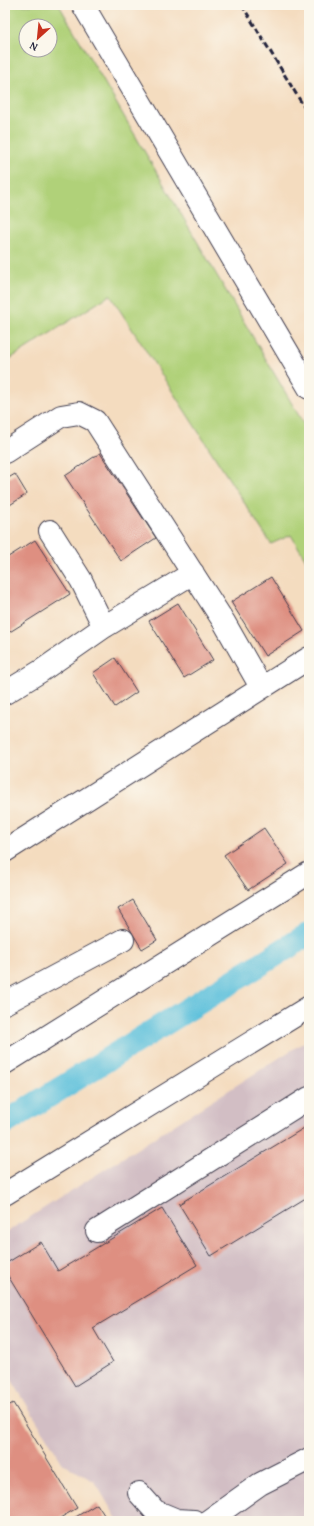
<svg xmlns="http://www.w3.org/2000/svg" width="314" height="1526" viewBox="0 0 314 1526" font-family="'Gentium Book Plus',serif">
  <rect width="100%" height="100%" fill="#fbf7ec"/>
  <filter id="ink" filterUnits="userSpaceOnUse"><feTurbulence type="fractalNoise" baseFrequency=".025" numOctaves="2"/><feDisplacementMap in="SourceGraphic" scale="8" xChannelSelector="R" yChannelSelector="G"/><feConvolveMatrix kernelMatrix="1 2 1 2 8 2 1 2 1" color-interpolation-filters="sRGB"/></filter>
  <filter id="wash" filterUnits="userSpaceOnUse"><feTurbulence type="fractalNoise" baseFrequency=".012" numOctaves="4" result="noise"/><feDisplacementMap in="SourceGraphic" scale="16" xChannelSelector="R" yChannelSelector="G"/><feGaussianBlur stdDeviation="0.9" result="paint"/><feColorMatrix in="noise" values="0 0 0 0 0 0 0 0 0 0 0 0 0 0 0 0 0 1.4 0 .05"/><feComposite in="paint" operator="in"/></filter>
  <g filter="url(#wash)">
    <rect width="100%" height="100%" fill="#f4dcbf"/>
    <path fill="#d2bec4" d="M309,1039V1521H118L95,1482L63,1464L5,1369V1233Z"/>
    <path fill="#b0d179" stroke="#697a5a" fill-rule="evenodd" d="M5,5H59L309,433V565L291,535L271,544L110,295L5,362ZM26,26H50V50H26Z"/>
    <g fill="none" stroke-linecap="round" stroke-linejoin="round">
      <path stroke="#5cc0db" stroke-width="24" d="M5,1123L309,934"/>
    </g>
    <g id="blocks">
      <path fill="#de8f81" d="M100,453L156,538L121,561L65,476Z
        M15,474L27,494L5,508V480Z
        M35,540L70,594L5,635V559Z
        M271,577L304,631L265,656L231,602Z
        M178,603L213,660L184,678L149,621Z
        M115,658L137,692L115,707L93,673Z
        M264,828L288,864L248,890L224,855Z
        M133,900L157,940L142,949L118,909Z
        M309,1125V1196L211,1256L179,1204Z
        M162,1208L197,1265L93,1328L113,1362L75,1386L5,1271V1264L41,1242L58,1271Z
        M13,1403L77,1508L55,1521H5V1408Z
        M97,1504L108,1521H69Z"/>
    </g>
  </g>
  <g filter="url(#ink)">
    <use href="#blocks" fill-opacity="0" stroke="#423e4f" stroke-width="1"/>
    <g fill="none" stroke-linecap="round" stroke-linejoin="round">
      <defs>
        <path id="minor" d="M83,5L309,388
          M5,452L61,416L79,413L95,421L224,622L261,687
          M50,531L81,580L104,627
          M5,693L41,671L104,627L193,573
          M5,851L309,658
          M5,1003L123,940
          M5,1063L309,873
          M5,1194L309,1007
          M97,1231L309,1098
          M139,1493L155,1511L177,1520L194,1521
          M208,1521L260,1484L309,1459"/>
      </defs>
      <use href="#minor" stroke="#423e4f" stroke-width="24"/>
      <use href="#minor" stroke="#fff" stroke-width="22"/>
      <path stroke="#22223b" stroke-width="3" stroke-dasharray="6 3" stroke-linecap="butt" d="M242,5L309,115"/>
    </g>
  </g>
  <rect width="314" height="1526" fill="none" stroke="#fbf7ec" stroke-width="20"/>
  <g transform="translate(38 38) rotate(207)"><circle r="19" fill="#fbf7ec" stroke="#a4a2a5"/>
  <path d="M0-3L7 15L0 10L-7 15Z" fill="#c8321e"/>
  <text y="-6" font-size="11" font-weight="bold" text-anchor="middle" fill="#22223b">N</text>
  </g>
</svg>
